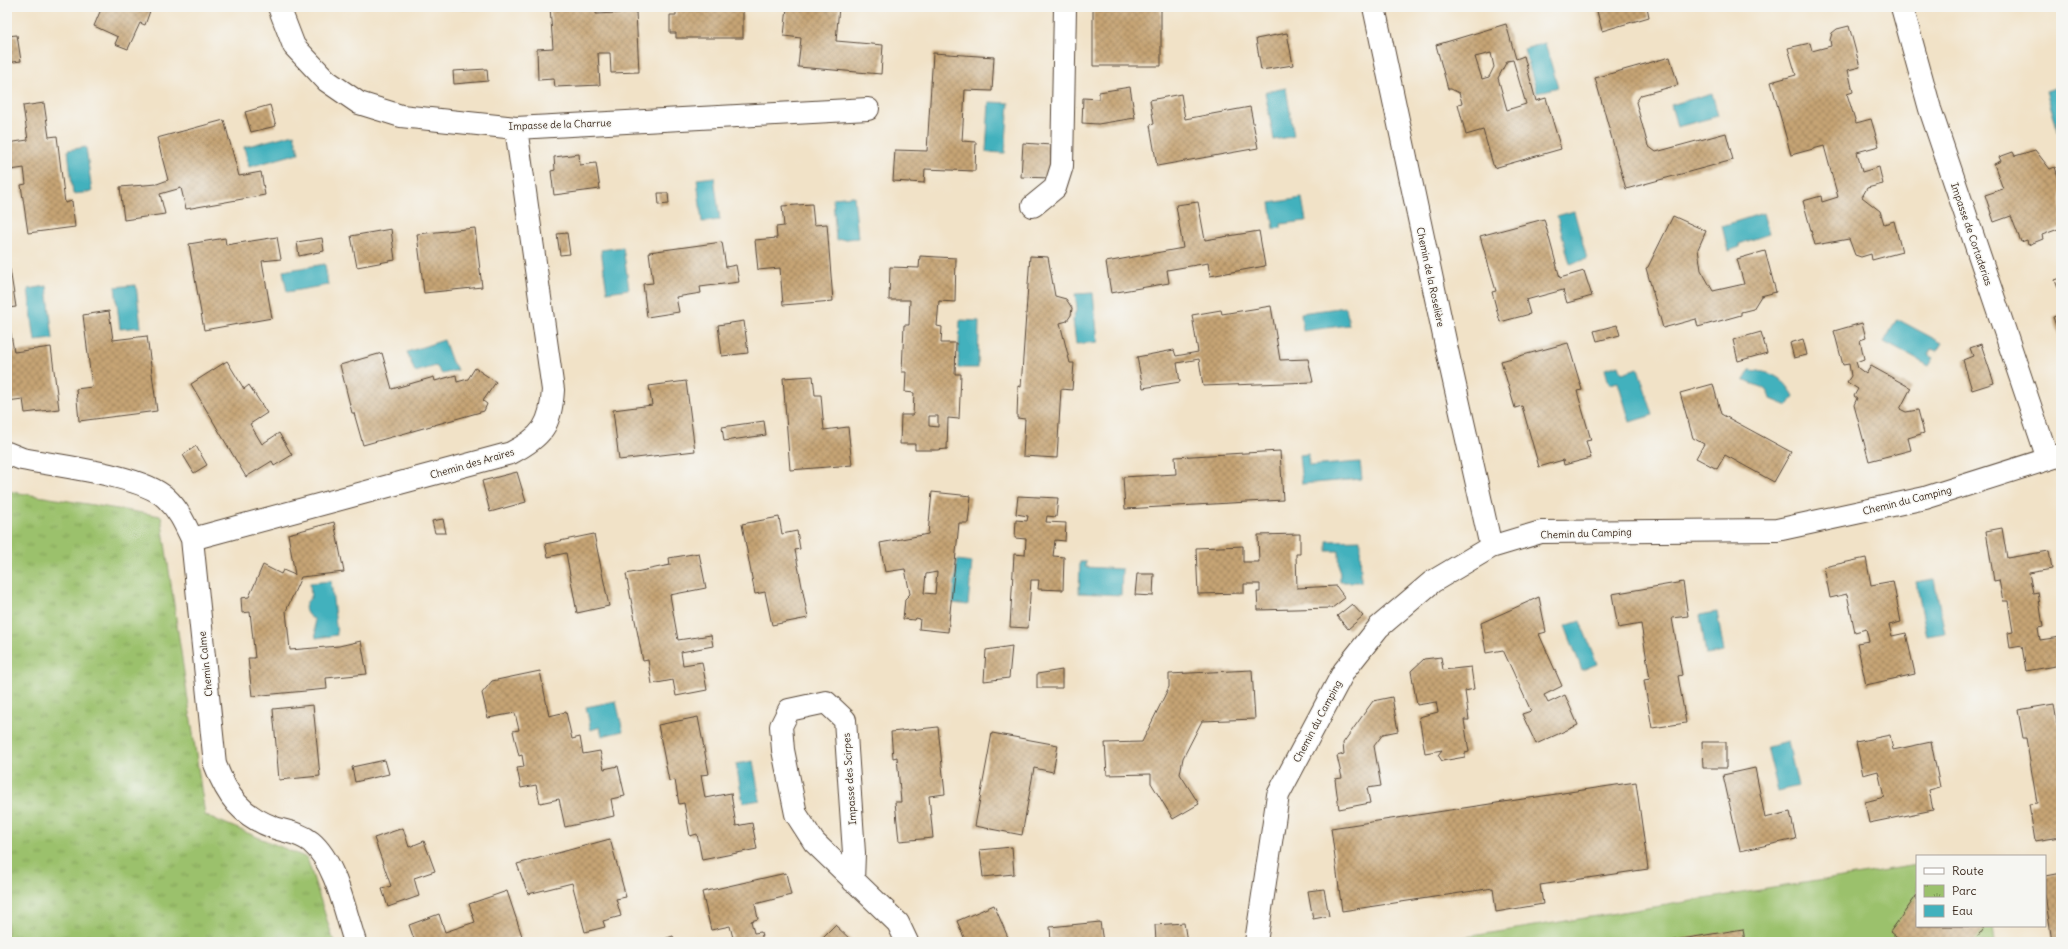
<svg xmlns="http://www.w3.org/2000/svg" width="2068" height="949" viewBox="0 0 2068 949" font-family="Delius,sans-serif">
  <defs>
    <pattern id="park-tufts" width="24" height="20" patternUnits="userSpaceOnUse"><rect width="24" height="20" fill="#9bc16c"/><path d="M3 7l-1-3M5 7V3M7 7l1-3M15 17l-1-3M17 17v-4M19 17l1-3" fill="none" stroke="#809d58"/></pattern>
    <pattern id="building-cross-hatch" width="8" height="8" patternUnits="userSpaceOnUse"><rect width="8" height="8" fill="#c6a475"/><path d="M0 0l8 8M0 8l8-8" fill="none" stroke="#a2865f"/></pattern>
  </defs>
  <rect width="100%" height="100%" fill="#f6f6f2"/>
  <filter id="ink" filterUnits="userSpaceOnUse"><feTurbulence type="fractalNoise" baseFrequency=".025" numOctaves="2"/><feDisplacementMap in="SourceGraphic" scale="8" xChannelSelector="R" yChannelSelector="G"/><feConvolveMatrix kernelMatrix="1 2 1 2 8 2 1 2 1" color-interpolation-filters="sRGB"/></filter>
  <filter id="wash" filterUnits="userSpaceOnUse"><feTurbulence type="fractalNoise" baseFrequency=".012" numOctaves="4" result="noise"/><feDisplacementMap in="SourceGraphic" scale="16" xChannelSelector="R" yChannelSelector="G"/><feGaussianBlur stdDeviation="0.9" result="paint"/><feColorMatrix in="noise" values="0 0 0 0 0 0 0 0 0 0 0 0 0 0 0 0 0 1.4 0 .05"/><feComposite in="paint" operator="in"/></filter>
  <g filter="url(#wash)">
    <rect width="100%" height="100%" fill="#f1e2c7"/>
    <path fill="#9bc16c" stroke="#6b7645" d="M1917,865V926H1993L1995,942H1435Z"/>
    <path fill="url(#park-tufts)" stroke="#6b7645" d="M7,491L161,516L205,815L307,858L334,942H7Z"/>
    <path fill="#42b1bd" stroke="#3e6e6e" d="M1545,43L1558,87L1537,93L1524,49Z
      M2061,86V141L2046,91Z
      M1286,88L1294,136L1274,140L1265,92Z
      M1712,93L1718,116L1677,127L1671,105Z
      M989,102L1009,103L1005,153L986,152Z
      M294,134L299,153L249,167L244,147Z
      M86,147L92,192L73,194L68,150Z
      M714,177L720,220L702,222L697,179Z
      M854,196L858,238L836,240L833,198Z
      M1302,198L1306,221L1281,224V228L1274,229L1270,203Z
      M1574,211L1587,259L1570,264L1557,216Z
      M1763,213L1769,234L1739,244L1740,247L1728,251L1722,226Z
      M623,247L629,289L607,292L601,250Z
      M325,264L328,285L287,292L283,271Z
      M136,285L141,327L120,329L115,287Z
      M47,286L53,339L35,341L28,289Z
      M1093,293L1098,342L1076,344L1073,320L1077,307L1075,294Z
      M1346,307L1349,325L1303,331L1301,313Z
      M1897,319L1942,343L1937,351L1931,349L1928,355L1934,358L1929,366L1884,342Z
      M960,320L979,321L978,368H958Z
      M444,340L452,362L458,370L442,374L436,366L415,372L407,352Z
      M1619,365L1622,373L1638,368L1653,415L1630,422L1618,382L1609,384L1605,369Z
      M1750,370C1772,372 1783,377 1794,396L1788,406L1771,399C1767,383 1756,388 1744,380Z
      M1308,454L1309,466L1360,462L1362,479L1302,484L1299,455Z
      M1360,540L1361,582H1340L1339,551H1327V541Z
      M957,560L972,562L968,605L953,603Z
      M1080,562H1086L1085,567L1122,569L1121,595L1079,593Z
      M1934,579L1945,633L1927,636L1916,582Z
      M331,581L337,635L316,638L314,619C304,615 302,604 311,598L310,583Z
      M1717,612L1724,652L1706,655L1700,615Z
      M1580,621L1597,664L1582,670L1565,626Z
      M616,701L623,731L602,736L600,727L591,730L586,707Z
      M1788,742L1798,786L1778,791L1767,747Z
      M753,761L760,800L743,803L736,764Z"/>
    <g id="blocks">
      <path fill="url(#building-cross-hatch)" fill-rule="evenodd" d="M102,7H142L150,11L145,25L140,23L128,49L115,44L118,37L94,26Z
        M461,7H476V9L461,10Z
        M550,7H596V14L636,12L639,72L611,73L610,53H598L600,85L555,87L554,79L538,80L537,49L553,48Z
        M676,7H743V38H676V33H670V15H676Z
        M787,7H839L836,41L883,45L881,74L798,67L801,38L784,36Z
        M1093,7H1161V66H1093Z
        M1596,7H1647L1649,17L1602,31Z
        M1506,24L1516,59L1524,56L1536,101L1546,98L1561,149L1494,168L1483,130L1466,135L1458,104L1462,103L1459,93L1451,89H1448L1436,45ZM1491,53L1494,67L1489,77L1482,79L1475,57ZM1513,60L1526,104L1507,110L1498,78L1507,61Z
        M1849,26L1860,67L1848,70L1853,92L1847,94L1856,123L1871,119L1879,146L1857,152L1862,172L1879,167L1883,184L1867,188L1862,197L1880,211L1884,224L1894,221L1902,252L1872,260L1871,254L1861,257L1855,255L1849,239L1815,245L1803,201L1821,196L1822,202L1838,197L1824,146L1791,155L1771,82L1796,75L1788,48L1810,43L1812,51L1831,46L1830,40L1832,33L1837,29Z
        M1287,33L1293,65L1261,70L1256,39Z
        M17,35L21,61L7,63V36Z
        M933,53L994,57L992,91L965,90L962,141L976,142L975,171L925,169L924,183L893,181L895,150L927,151Z
        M1670,57L1678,85L1641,95L1636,102L1648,146L1656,152L1726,133L1733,160L1626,189L1595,78Z
        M487,69L488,81L454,84L453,71Z
        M1130,87L1135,118L1098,124L1082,123L1083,98L1099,99V92Z
        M1181,94L1185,119L1250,107L1258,148L1157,166L1150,125L1154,124L1150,100Z
        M44,103L49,137L57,136L65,203L72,201L75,227L28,233L21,185L26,184L24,168L11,170L7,143L28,140L23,106Z
        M270,105L276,126L251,132L245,112Z
        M224,120L239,176L261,172L265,195L186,209L181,188L160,194L165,214L124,220L120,187L157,184L168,180L157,138Z
        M1023,143L1051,145L1050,178L1021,177Z
        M2035,150L2050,169L2055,167L2061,186V228L2042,235L2043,239L2028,245L2027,240L2021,242L2011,216L1994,222L1985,195L2003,189L1994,164L2001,161L1999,157L2013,152L2015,156Z
        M579,154L580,165L596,163L600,189L554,195L551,171L555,170L554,157Z
        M658,193H668L669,204L659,205Z
        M1198,202L1205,240L1259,231L1265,266L1210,276L1208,263L1167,270L1169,283L1111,293L1106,262L1183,248L1176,205Z
        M812,204L814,225L827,224L833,301L783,305L780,268L758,270L755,240L777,238L776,227L784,226L782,206Z
        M1673,216L1706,231L1698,249L1701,270L1713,291L1744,284L1737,259L1765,251L1776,292L1761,296L1753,309L1741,312V315L1698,327L1696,319L1663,328L1646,268L1648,267Z
        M1544,219L1560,278L1584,271L1592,296L1567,303L1563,290L1526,300L1530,314L1500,322L1492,292L1496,291L1480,236Z
        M475,228L482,287L424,293L417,234Z
        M391,229L395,260L357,267L351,236Z
        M567,233L570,254L560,255L557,234Z
        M277,237L281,259L262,261L272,318L204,330L189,244L225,238L226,245Z
        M322,238L324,251L299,256L297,242Z
        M722,242L726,267L736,265L739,282L700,287L701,293L676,297L679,312L647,317L643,284L653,283L649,252Z
        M920,256L956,258L955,302L939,301L937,326L942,327L941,343H956L955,374H961L959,419L948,418L947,449L937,450H915V444H900L901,415H913L914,393L905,392L906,372H902L904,325H909L910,300H889L890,267L919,268ZM929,416H938V427L929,426Z
        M1030,256L1048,257L1055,296L1066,299L1072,308L1071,315L1067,321L1060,323L1070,363H1074L1072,390L1061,389L1057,458L1023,456L1025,419L1017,418L1018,386L1021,387Z
        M7,269H10L16,307L7,308Z
        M2061,278V297L2055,280Z
        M1271,306L1280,360L1308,359L1313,382L1203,386L1199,359L1177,363L1180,382L1143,388L1137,357L1174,350L1176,356L1198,352L1192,315L1221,310L1222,314Z
        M7,310L14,352L51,347L59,409L25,413L23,399L7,401Z
        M109,311L113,340L147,336L157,411L79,421L76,389L92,387L83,315Z
        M2061,314V340L2053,317Z
        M744,321L748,353L722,356L718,325Z
        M1862,323L1866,338L1860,340L1864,359L1856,362L1858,368L1866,374L1871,366L1911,388L1900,409L1906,412L1918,410L1924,433L1908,438L1911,450L1869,461L1854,405L1857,398L1854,396L1858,389L1847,382L1851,376L1849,364L1843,365L1834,331Z
        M1617,325L1620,335L1597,341L1594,331Z
        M1761,332L1767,353L1738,361L1733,340Z
        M1803,339L1807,355L1794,358L1790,343Z
        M1568,343L1582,390L1577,391L1591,440L1586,441L1591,458L1564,465L1563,460L1539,467L1522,406L1515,408L1501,361Z
        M1981,344L1994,383L1972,390L1963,360L1973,356L1970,348Z
        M382,353L392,389L434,377L435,381L456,375L457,382L468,379L475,368L496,382L483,401L487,404L484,411L363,445L354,413H352L340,365Z
        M227,361L244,389L249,385L267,413L250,424L262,444L279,433L292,455L274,466L272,461L246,477L191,384Z
        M813,376L815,395H821L824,430L848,427L852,465L790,470L783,378Z
        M686,381L695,451L619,460L613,410L652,405L649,386Z
        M1713,384L1721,414L1791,452L1774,482L1725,455L1717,469L1696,458L1704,444L1693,438L1680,393Z
        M764,421L766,435L724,441L722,427Z
        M196,446L207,465L194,473L183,455Z
        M1280,451L1283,500L1125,509L1123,477L1176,474L1175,457Z
        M517,472L526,502L490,512L482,481Z
        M932,492L971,496L968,523H959L948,632L919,629L920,619L916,618L915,620L903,619L905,599L910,594L905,569L885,572L880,543L928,534ZM937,572L935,594L924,593L926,574Z
        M1018,496L1058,498L1056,517L1047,516L1046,522L1066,523L1065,541L1055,540L1053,556L1064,557L1063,590L1038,589L1039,580H1031L1028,628L1010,627L1014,554L1025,555L1026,539L1015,538L1016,520L1027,521L1028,516L1016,514Z
        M779,517L782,534L797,531L800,549L795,550L808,618L772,625L765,592L755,594L742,524Z
        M443,519L446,533H435L432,521Z
        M334,522L344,572L301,577L286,611L290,650L339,646L361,641L367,674L326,678L327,689L252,696L248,658H255L250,612L242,613L241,598L249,597L263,565L281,574L283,570L295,575L288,534Z
        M2002,528L2007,558L2049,551L2052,569L2029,573L2033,593L2038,592L2043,627L2038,628L2040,640L2061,637V665L2026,671L2022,646L2010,648L2008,633L2013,632L2008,601H2003L1999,580L1994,581L1986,531Z
        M594,534L609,606L577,613L566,553L548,557L545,544Z
        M1300,534V554H1296L1297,588L1336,586L1345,598L1332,608L1258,610L1257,592H1260V584H1244V593L1198,594L1196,548L1243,546V562H1259L1258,535Z
        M699,553L706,588L670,595L678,640L711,635L713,646L681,652L683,665L702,662L707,690L676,696L673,680L652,684L648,660L643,661L626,574L670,565L669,558Z
        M1866,558L1871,585L1893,581L1901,622L1889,625L1892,636L1906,633L1915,674L1866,685L1857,643L1869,641L1866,629L1855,632L1847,594L1830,598L1824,567Z
        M1137,574H1154L1153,596L1135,595Z
        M1683,582L1688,616L1672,618L1682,675L1678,676L1686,723L1652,728L1644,680L1650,679L1641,624L1618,628L1612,594Z
        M1539,597L1546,632L1539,634L1562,686L1544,695L1548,703L1565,695L1578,725L1536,744L1522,714L1531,711L1503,650L1486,653L1481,623Z
        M1352,604L1363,616L1348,629L1337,616Z
        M1012,646L1009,678L984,681L986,650Z
        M1441,657L1443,670L1471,667L1474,689L1465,691L1469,720H1464L1469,752L1465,753V757L1442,761L1438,755L1442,750L1425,753L1419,717L1438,712L1436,702L1417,705L1411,671L1424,659Z
        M1062,670V688H1037V674Z
        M1252,670L1255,719L1202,721L1183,758L1180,774L1199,804L1173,819L1151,783V774L1107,775L1105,743L1142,742L1169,687V674Z
        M540,671L549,716L566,712L572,739L580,737L583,754L600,751L604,769L618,766L625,796L611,799L614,816L565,827L559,799L540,803L536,785L521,788L517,768L524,767L522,755L519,756L513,731L519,730L515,713L488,718L482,693L492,681Z
        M1392,697L1398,731L1383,734L1374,746L1381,786L1367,788L1370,803L1339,809L1335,779L1342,778L1337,756L1344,754L1343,743L1373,701Z
        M2054,704L2057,723L2061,722V837L2035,841L2029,804L2037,803L2026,738H2023L2018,710Z
        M313,705L320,776L279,780L273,709Z
        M698,717L709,774L701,775L705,798L731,793L736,826L752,823L757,849L702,860L697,834L690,836L684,803L679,804L675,780L669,781L658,725Z
        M938,727L945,794L929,796L933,838L899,841L895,802H901L897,757L893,758L891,732Z
        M992,733L1058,745L1053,772L1034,768L1022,835L975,826Z
        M1890,735L1893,750L1931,742L1940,787L1929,790L1933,810L1869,823L1865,802L1884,797L1878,771L1863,775L1856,742Z
        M1702,742H1726V768H1703Z
        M385,760L389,774L355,782L352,767Z
        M1755,768L1765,818L1790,812L1796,839L1740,851L1723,775Z
        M1636,782L1648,869L1540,885L1543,904L1496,912L1493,888L1342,911L1331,828Z
        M403,828L409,847L424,841L435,871L414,878L419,896L388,907L382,889L391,886L374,838Z
        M610,839L626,897L616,899L621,916L603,921L605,927L585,932L572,883L528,894L517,864Z
        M1012,847L1014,874L983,877L980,850Z
        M786,873L791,895L755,904L758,919L751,921L754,933L761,932L763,942H724L723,940L733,938L730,926L711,930L702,892Z
        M2061,873V942H2052L2045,894V876Z
        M1324,889L1329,916L1313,919L1308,891Z
        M507,891L522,936L503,942H415L409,925L439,914L445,932L475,922L469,904Z
        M1917,895V926H1980L1984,929L1974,942H1902L1890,932Z
        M994,905L1010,942H966L957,921Z
        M1100,922L1103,942H1051L1050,927Z
        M1184,923L1187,942H1156L1155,925Z
        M835,925L851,940L850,942H818Z
        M1743,929L1745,942H1669V941Z
        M673,936L675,942H655Z
        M1801,938L1802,942H1784V941Z"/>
    </g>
  </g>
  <g filter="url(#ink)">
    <use href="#blocks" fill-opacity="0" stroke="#564637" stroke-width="1"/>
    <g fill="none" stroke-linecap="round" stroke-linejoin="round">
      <defs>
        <path id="minor" d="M279,7L294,46L327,81L359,103L401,116L516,128L868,109
          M1374,7L1447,350L1491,547
          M1902,7L1930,109L2048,459
          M1033,206L1055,188L1062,166L1065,7
          M7,453L22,459C57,466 142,475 166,498C179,510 185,524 192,539L215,764C227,796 241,816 275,828C287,832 300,833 311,842C336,863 345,912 355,942
          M192,539L511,453C542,437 551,425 553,390L516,128
          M853,881L854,853L845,720L826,702L789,710L781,726L783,750L796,814L814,842L898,923L907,942
          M1256,942L1278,795L1344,671L1379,627L1432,582L1491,547L1541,532L1777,530L1925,498L2061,455"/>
      </defs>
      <use href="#minor" stroke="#564637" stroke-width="24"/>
      <use href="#minor" stroke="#fff" stroke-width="22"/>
    </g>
  </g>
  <g text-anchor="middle" stroke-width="3" stroke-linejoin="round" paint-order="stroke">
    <g font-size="10" fill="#3b2a1e" stroke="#f6f6f2">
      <text transform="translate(560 124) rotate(-2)" y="4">Impasse de la Charrue</text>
      <text transform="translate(1972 234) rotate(71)" y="4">Impasse de Cortaderias</text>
      <text transform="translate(1431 277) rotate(78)" y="4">Chemin de la Roselière</text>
      <text transform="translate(472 463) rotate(-16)" y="4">Chemin des Araires</text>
      <text transform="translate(1907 500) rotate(-14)" y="4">Chemin du Camping</text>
      <text transform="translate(1586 533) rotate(-2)" y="4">Chemin du Camping</text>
      <text transform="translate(205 664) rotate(-96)" y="4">Chemin Calme</text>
      <text transform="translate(1317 721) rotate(-62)" y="4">Chemin du Camping</text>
      <text transform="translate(849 779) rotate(-94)" y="4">Impasse des Scirpes</text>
    </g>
  </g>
  <rect width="2068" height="949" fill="none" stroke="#f6f6f2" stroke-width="24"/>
  <rect x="1916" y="855" width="130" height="72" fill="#f6f6f2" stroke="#aba49d"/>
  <rect x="1924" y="868" width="20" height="6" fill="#ffffff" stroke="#aba49d"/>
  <text x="1952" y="875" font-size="12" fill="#3b2a1e">Route</text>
  <rect x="1924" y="885" width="20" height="12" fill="url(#park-tufts)" stroke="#aba49d"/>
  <text x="1952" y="895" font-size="12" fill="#3b2a1e">Parc</text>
  <rect x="1924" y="905" width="20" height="12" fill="#42b1bd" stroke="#aba49d"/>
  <text x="1952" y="915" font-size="12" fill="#3b2a1e">Eau</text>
</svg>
